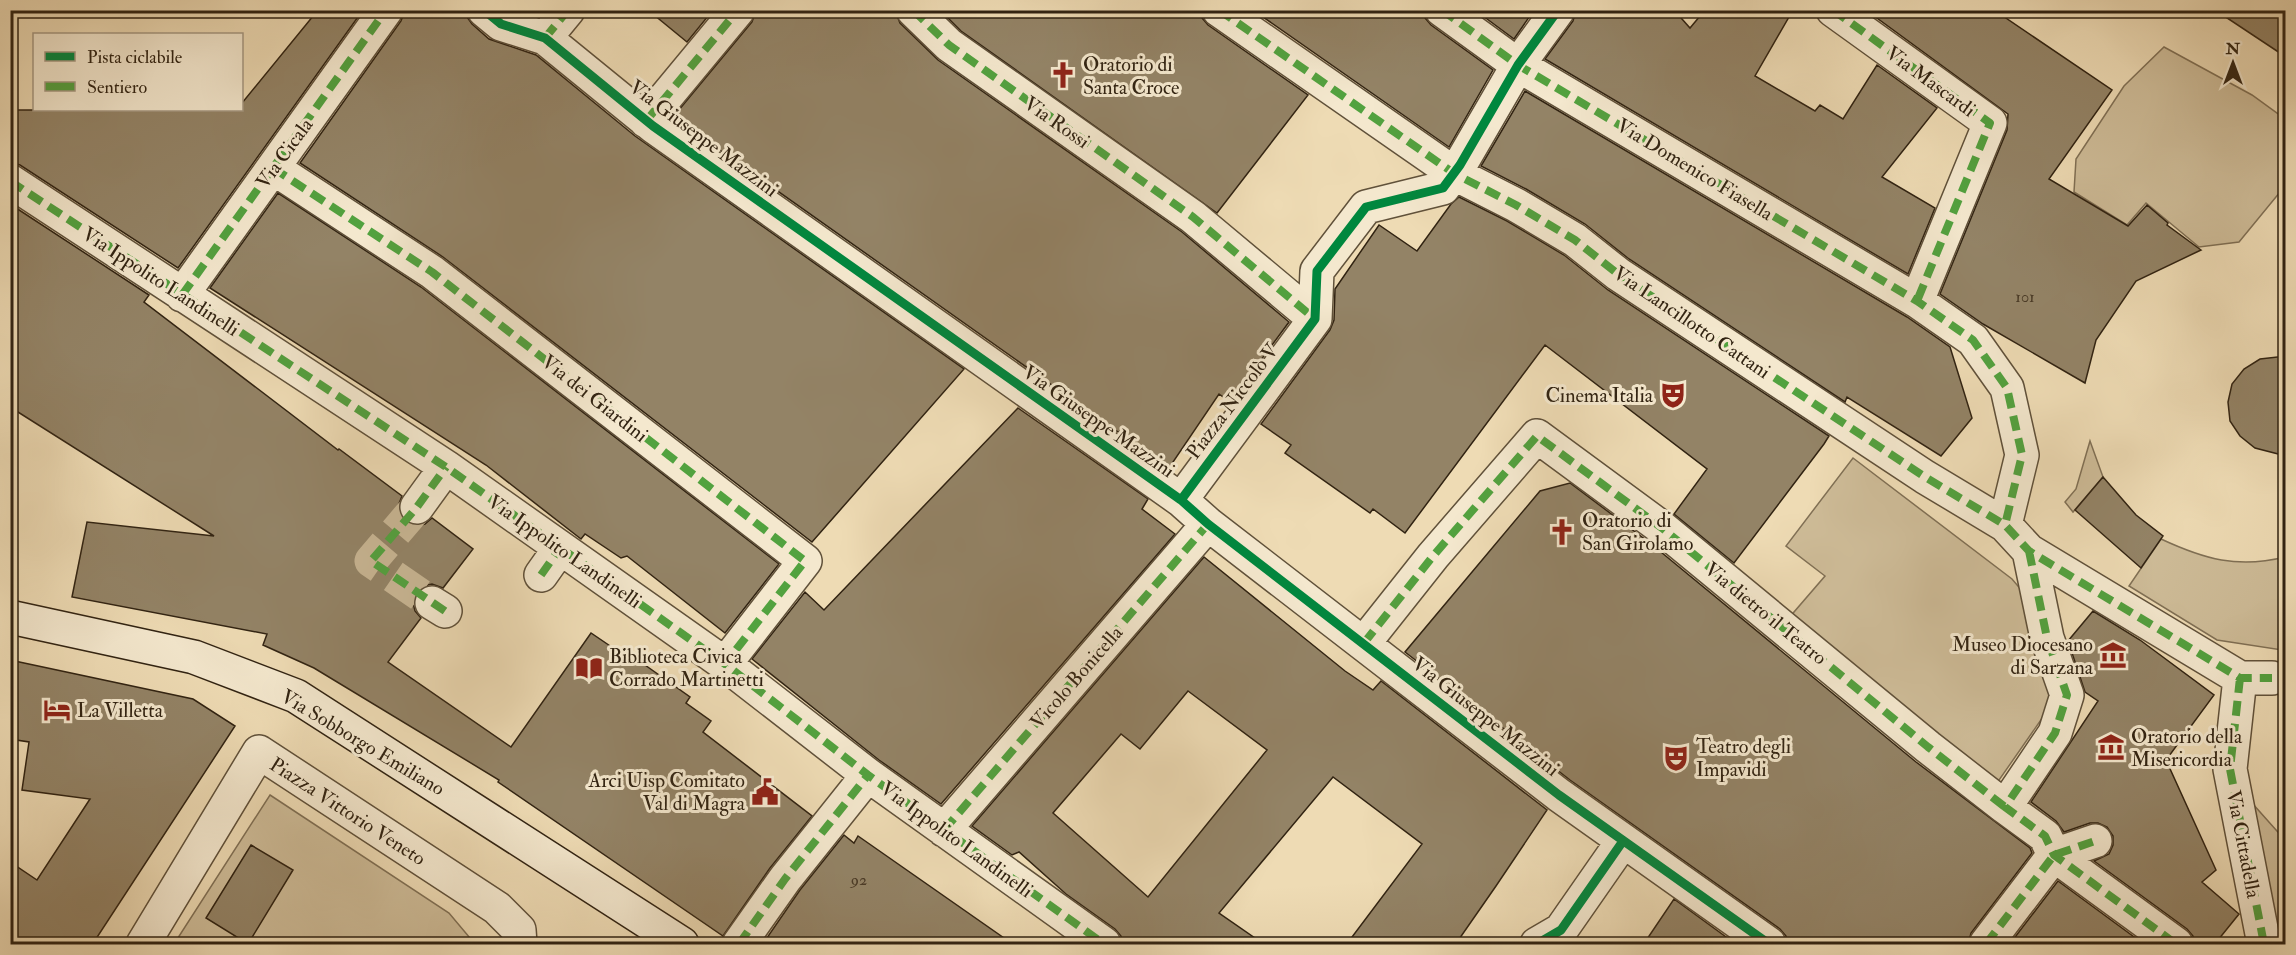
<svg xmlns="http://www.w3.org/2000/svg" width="2296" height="955" viewBox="0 0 2296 955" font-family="'IM FELL Double Pica',serif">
  <rect width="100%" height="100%" fill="#eedbb4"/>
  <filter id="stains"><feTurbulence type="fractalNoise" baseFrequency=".00333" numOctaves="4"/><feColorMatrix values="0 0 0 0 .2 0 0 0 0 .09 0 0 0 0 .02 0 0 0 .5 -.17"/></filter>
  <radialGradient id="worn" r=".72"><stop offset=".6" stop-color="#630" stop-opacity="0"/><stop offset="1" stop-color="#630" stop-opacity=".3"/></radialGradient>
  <path fill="#cebc98" stroke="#807055" stroke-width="1.5" d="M2164,47L2252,95L2285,119V186L2239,242L2199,247L2146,203L2127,225L2074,192L2076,159L2124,86Z
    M2090,441L2103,477L2073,512L2065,502L2076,489Z
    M1853,458L2012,579L2029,599L2052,704L1997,783L1788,619L1825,576L1786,546Z
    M2161,539C2204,559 2238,569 2285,557V643L2282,650L2217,640L2129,586Z
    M2243,788L2252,803L2285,840V944H2281Z
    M270,795L449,913L475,944H174Z"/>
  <path fill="#938366" stroke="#312312" stroke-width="1.5" fill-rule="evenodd" d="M318,10H363L178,268L20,165L10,162V110H242V103Z
    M405,10H466L467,17L472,24L489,39L536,55L635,136L964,369L812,542L443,257L300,163L401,21Z
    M648,10H713L687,42Z
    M756,10H895L900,23L938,60L1182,232L1289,322L1230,402L1219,394L1169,468L673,117L752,22Z
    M940,10H1201L1202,18L1208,25L1308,95L1217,213L961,31Z
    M1253,10H1424L1425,18L1431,25L1493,70L1449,147Z
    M1475,10H1534L1514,39Z
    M1576,10H1674L1690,28L1705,10H1793L1755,76L1815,111L1820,105L1843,119L1877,65L1937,108L1882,177L1935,208L1908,274L1545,59L1573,21Z
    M1866,10H1994L2112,90L2049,179L2128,226L2147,205L2168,223L2167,225L2201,250L2136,281L2096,340L2085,383L1983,324L1940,294L2007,130L2008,114Z
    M2215,10H2286V57Z
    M1525,91L1907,317L1950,347L1972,418L1941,456L1847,397L1845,402L1629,259L1585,224L1526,189L1481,166Z
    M278,193L421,287L779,564L725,633L627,556L621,558L585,534L581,539L486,465L210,288Z
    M1459,197L1507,221L1564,255L1608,290L1829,436L1824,444L1734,563L1674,514L1707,469L1545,345L1405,533L1373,509L1370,513L1285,453L1291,445L1261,424L1330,330L1334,320L1335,289L1379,225L1417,251L1451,204Z
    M10,204L149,295L144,302L338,450L339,449L402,496L398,506L400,514L406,522L416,526L425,524L432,518L473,549L443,588L432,584L424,586L416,593L413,603L415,611L421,618L388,662L511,747L591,633L619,652L621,648L690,697L686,703L711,721L703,732L812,816L770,868L723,936L498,782L499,780L314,668L263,645L267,634L72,597L87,522L214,536L10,407Z
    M2286,356V456L2255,448L2240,436L2230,421L2228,402L2232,384L2244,369L2260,359Z
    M1018,408L1148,499L1142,509L1175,534L941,804L879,760L752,659L805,592L824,610Z
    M2103,477L2136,515L2163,536L2141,568L2075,510Z
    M1570,483L1650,543L1916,762L2030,848L2032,853L1971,933L1968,945H1788L1786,936L1780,929L1570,780L1405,652L1540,491Z
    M1204,557L1345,671L1373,690L1381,681L1547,810L1496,886L1455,945H1346L1422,844L1333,777L1219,913L1265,945H1123L1121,936L1115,929L1066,894L1019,852L1012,855L972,826ZM1188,691L1267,750L1148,897L1053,813L1121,734L1140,749Z
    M2093,611L2140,640L2214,695L2166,760L2216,870L2202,882L2239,914L2214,945H2194L2193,936L2187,929L2094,861L2109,854L2113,845V836L2107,827L2098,823H2090L2064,832L2056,821L2031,802L2098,701L2085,692L2068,641Z
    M10,660L193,699L235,726L92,945H10V862L37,880L90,799L22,790L29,742L10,739Z
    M844,835L854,843L858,836L1014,945H762L800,890Z
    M251,845L293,870L248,944L206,918Z
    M2058,881L2145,945H2009Z
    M1674,899L1737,945H1643Z"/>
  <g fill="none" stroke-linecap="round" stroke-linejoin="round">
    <path stroke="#c8b694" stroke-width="33" stroke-dasharray="33 16" stroke-linecap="butt" d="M417,507L371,561L432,603"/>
    <defs>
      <path id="pedestrian" d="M484,10L501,24L545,38L653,126L1181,500L1208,524L1559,795L1769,944
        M913,10L949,45L1193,217L1315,319
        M1219,10L1455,174L1516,205L1575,240L1618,274L1925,477L2005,525L2029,551L2240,678H2272
        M1442,10L1518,65L1917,301L1973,340L2007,388L2022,455L2005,525
        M1833,10L1990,123L1917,301
        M545,38L568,10
        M646,121L738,10
        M273,168L432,272L805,561L725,664
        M10,181L446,467L725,664L868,775L1104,944
        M182,295L386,10
        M1181,500L1315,319L1317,271L1366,207L1443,188L1460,165L1518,65L1558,10
        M417,507L446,467
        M2029,551L2047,638L2067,695L2055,733L2005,807L2045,836L2054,855L2176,944
        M541,575L560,548
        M432,603L445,611
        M1364,643L1433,556L1537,436L1662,528L1928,747L2005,807
        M2240,678L2230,769L2264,944
        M944,830L1208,524
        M739,944L785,879L868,775
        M1537,944L1561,930L1623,841
        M1986,944L2054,855L2095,841"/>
      <path id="minor" d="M143,944L259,752L497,908L519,930L520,944"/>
      <path id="secondary" d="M10,617L194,657L296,696L682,944"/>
    </defs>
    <use href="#pedestrian" stroke="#60513a" stroke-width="36"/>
    <use href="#minor" stroke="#60513a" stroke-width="36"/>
    <use href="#secondary" stroke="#312312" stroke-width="36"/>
    <use href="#pedestrian" stroke="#f4e8ce" stroke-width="33"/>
    <use href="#minor" stroke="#f4e8ce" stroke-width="33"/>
    <use href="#secondary" stroke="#f4e8ce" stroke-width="33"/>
    <path stroke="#52a23f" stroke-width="8" stroke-dasharray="15 8" stroke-linecap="butt" d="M913,10L949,45L1193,217L1315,319
      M1219,10L1455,174L1516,205L1575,240L1618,274L1925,477L2005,525L2029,551L2240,678H2272
      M1442,10L1518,65L1917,301L1973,340L2007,388L2022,455L2005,525
      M1833,10L1990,123L1917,301
      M545,38L568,10
      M646,121L738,10
      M273,168L432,272L805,561L725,664
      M10,181L446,467L725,664L868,775L1104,944
      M182,295L386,10
      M2029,551L2047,638L2067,695L2055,733L2005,807L2045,836L2054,855L2176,944
      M541,575L560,548
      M445,611L371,561L417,507L446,467
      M1364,643L1433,556L1537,436L1662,528L1928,747L2005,807
      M2240,678L2230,769L2264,944
      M944,830L1208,524
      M739,944L785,879L868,775
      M1986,944L2054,855L2095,841"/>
    <defs>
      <path id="cycleway" d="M484,10L501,24L545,38L653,126L1181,500L1208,524L1559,795L1769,944
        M1181,500L1315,319L1317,271L1366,207L1443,188L1460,165L1518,65L1558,10
        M1537,944L1561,930L1623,841"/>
    </defs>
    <use href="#cycleway" stroke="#f4e8ce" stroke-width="13"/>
    <use href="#cycleway" stroke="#00873e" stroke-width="9"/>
  </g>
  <defs>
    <symbol id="church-bare" viewBox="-9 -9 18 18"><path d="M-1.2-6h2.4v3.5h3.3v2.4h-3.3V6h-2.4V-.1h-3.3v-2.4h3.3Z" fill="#8f2418" stroke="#f4e8ce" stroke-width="2.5" paint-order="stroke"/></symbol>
    <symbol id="theatre-bare" viewBox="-9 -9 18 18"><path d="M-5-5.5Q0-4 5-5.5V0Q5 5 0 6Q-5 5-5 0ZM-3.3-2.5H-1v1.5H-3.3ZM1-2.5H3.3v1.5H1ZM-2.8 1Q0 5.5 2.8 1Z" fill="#8f2418" stroke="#f4e8ce" stroke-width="2.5" paint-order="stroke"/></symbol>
    <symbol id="museum-bare" viewBox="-9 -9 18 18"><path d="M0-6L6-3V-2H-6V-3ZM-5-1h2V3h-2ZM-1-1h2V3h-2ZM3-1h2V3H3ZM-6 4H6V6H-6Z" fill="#8f2418" stroke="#f4e8ce" stroke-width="2.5" paint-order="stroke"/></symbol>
    <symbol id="library-bare" viewBox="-9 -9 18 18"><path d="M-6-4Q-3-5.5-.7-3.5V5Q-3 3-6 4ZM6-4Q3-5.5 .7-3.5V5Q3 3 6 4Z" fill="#8f2418" stroke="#f4e8ce" stroke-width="2.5" paint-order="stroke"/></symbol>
    <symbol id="hotel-bare" viewBox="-9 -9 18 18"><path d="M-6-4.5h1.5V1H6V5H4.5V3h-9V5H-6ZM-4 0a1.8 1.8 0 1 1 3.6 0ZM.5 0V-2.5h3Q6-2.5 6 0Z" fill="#8f2418" stroke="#f4e8ce" stroke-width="2.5" paint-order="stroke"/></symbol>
    <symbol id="civic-bare" viewBox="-9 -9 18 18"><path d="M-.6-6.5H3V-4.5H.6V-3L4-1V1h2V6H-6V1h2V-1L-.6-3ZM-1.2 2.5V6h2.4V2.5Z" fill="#8f2418" stroke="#f4e8ce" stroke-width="2.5" paint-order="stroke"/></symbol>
  </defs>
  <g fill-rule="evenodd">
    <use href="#church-bare" x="1044" y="56" width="38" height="38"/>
    <use href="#theatre-bare" x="1654" y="376" width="38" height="38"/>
    <use href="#church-bare" x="1543" y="513" width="38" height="38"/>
    <use href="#museum-bare" x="2094" y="636" width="38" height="38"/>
    <use href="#library-bare" x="570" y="649" width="38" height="38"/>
    <use href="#hotel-bare" x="38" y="691" width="38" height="38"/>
    <use href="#museum-bare" x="2092" y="728" width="38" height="38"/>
    <use href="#theatre-bare" x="1657" y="739" width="38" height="38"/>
    <use href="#civic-bare" x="746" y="773" width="38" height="38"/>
  </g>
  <g text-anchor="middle" stroke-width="6" stroke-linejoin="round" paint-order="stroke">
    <g font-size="16" fill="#4a3b27">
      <text x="2025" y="302">101</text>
      <text x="859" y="885">92</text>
    </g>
    <g font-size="20" fill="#312312" stroke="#f4e8ce" text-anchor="start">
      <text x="1083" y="71">Oratorio di<tspan x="1083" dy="23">Santa Croce</tspan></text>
      <text x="1653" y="402" text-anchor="end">Cinema Italia</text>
      <text x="1582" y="527">Oratorio di<tspan x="1582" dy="23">San Girolamo</tspan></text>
      <text x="2093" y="651" text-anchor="end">Museo Diocesano<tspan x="2093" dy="23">di Sarzana</tspan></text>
      <text x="609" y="663">Biblioteca Civica<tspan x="609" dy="23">Corrado Martinetti</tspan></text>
      <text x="77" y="717">La Villetta</text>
      <text x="2131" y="743">Oratorio della<tspan x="2131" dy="23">Misericordia</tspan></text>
      <text x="1696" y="753">Teatro degli<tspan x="1696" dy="23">Impavidi</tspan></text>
      <text x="745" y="787" text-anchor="end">Arci Uisp Comitato<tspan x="745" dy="23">Val di Magra</tspan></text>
    </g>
    <g font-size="20" fill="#312312" stroke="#f4e8ce">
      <text transform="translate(1931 81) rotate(36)" y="7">Via Mascardi</text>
      <text transform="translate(1057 122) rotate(35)" y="7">Via Rossi</text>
      <text transform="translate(704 138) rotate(37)" y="7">Via Giuseppe Mazzini</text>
      <text transform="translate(284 153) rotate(-54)" y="7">Via Cicala</text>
      <text transform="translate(1695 169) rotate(31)" y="7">Via Domenico Fiasella</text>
      <text transform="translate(161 281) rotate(33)" y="7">Via Ippolito Landinelli</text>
      <text transform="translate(1692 322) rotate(34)" y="7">Via Lancillotto Cattani</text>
      <text transform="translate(595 398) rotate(38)" y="7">Via dei Giardini</text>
      <text transform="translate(1232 401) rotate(-53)" y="7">Piazza Niccolò V</text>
      <text transform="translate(1099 421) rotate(35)" y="7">Via Giuseppe Mazzini</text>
      <text transform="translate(565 551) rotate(35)" y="7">Via Ippolito Landinelli</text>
      <text transform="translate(1766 613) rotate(39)" y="7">Via dietro il Teatro</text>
      <text transform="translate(1076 677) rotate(-49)" y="7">Vicolo Bonicella</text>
      <text transform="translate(1486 716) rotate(38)" y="7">Via Giuseppe Mazzini</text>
      <text transform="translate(363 742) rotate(31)" y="7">Via Sobborgo Emiliano</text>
      <text transform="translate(348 811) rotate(33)" y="7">Piazza Vittorio Veneto</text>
      <text transform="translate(957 839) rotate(36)" y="7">Via Ippolito Landinelli</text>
      <text transform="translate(2244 844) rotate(79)" y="7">Via Cittadella</text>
    </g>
  </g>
  <rect width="2296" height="955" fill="none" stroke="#eedbb4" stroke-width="36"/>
  <rect x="12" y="12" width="2272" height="931" fill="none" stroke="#312312" stroke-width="3"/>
  <rect x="18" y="18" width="2260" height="919" fill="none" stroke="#312312" stroke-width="1.5"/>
  <rect x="33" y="33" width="210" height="78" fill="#f4e8ce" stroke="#a69983" stroke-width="1.5"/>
  <rect x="45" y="52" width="30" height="9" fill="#00873e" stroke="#a69983" stroke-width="1.5"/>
  <text x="87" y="63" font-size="18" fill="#312312">Pista ciclabile</text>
  <rect x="45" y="82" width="30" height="9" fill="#52a23f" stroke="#a69983" stroke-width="1.5"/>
  <text x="87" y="93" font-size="18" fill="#312312">Sentiero</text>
  <g transform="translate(2233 63)" stroke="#f4e8ce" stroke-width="4.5" paint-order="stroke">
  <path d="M0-4.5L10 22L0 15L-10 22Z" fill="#312312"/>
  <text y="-9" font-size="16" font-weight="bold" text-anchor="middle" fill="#312312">N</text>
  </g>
  <rect width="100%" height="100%" filter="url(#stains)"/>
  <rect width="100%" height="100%" fill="url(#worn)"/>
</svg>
